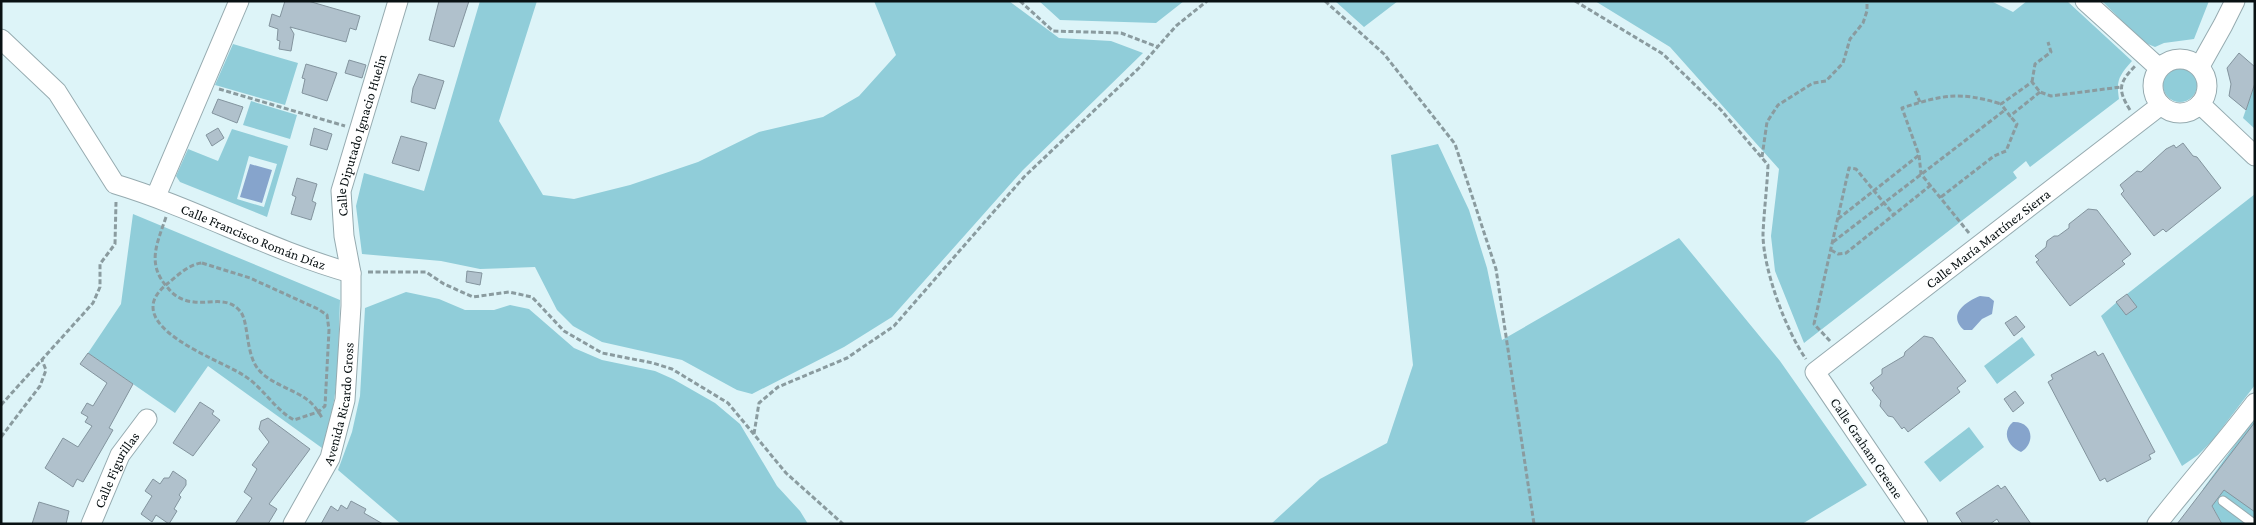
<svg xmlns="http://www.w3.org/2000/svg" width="2256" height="525" viewBox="0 0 2256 525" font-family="'Crimson Pro',serif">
  <rect width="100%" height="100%" fill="#ddf4f8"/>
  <path fill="#90cdd9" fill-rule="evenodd" d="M480,1H537L499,121L543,195L574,199L630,185L698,162L759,132L823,117L859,96L896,55L874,1H1009L1059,38L1111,41L1143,53L1023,170L892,317L844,347L752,394L737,390L682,360L602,342L573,326L557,310L535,267L480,269L441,261L362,254L356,206L364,173L424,191Z
    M1039,1H1184L1156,23L1060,20Z
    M1335,1H1398L1364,27Z
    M1595,1H1991L2013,12L2027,1H2067L2132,61C2119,76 2116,80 2119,99L2030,167L2026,161L2013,172L2017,178L1804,343L1775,271L1771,236L1779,169L1670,47Z
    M2102,1H2209L2194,39L2164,43L2155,47L2143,42Z
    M233,44L298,63L285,105L215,85Z
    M2163 85a17 17 0 1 1 34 0a17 17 0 1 1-34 0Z
    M2255,83V129L2243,118Z
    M251,101L297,115L290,139L243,125Z
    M232,129L288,146L267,217L180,182L176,176L188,149L218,161ZM249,156L277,164L264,207L237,199Z
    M1438,144L1469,210L1487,268L1502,340L1679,238L1780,361L1867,485L1802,524H1271L1320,479L1387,443L1413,365L1391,155Z
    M2255,194V385L2212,441L2198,455L2182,466L2101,316L2117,302L2136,307L2127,294Z
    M133,214L340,300C338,349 340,401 322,448L208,366L175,413L88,353L121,304Z
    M406,292L439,299L465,310H494L510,305L529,309L574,348L602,360L655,371L673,379L715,403L740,424L777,486L800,511L808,524H401L338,470L352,432L360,396L365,308Z
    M2022,337L2035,355L1997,384L1984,366Z
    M2255,417V524H2222L2203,489Z
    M1969,427L1984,447L1940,482L1924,462Z"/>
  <path fill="#86a4cc" d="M250,164L272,170L262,203L240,197Z
    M1980,296L1989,297L1994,301L1992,314L1982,319L1972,330H1964C1947,315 1965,302 1980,296Z
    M2013,422C2033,421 2036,443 2021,452C2008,447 2001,432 2013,422Z"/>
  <path fill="#b0c1cc" stroke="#83949e" d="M285,1H308L360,16L356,30L350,28L346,42L290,27L294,34L291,51L279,49L280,41L277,40L278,29L269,26L272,14L280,17Z
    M439,1H469L454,47L429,40Z
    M2239,53L2255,67V83L2246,110L2229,96L2231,84L2227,68Z
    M349,60L366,65L362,78L345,73Z
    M306,64L337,73L327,101L302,93L305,79L302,78Z
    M419,74L444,81L435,109L411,102L413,88Z
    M218,99L243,107L237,123L212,113Z
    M218,128L224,138L212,146L206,135Z
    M314,128L332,134L327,150L310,145Z
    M401,136L427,143L419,171L392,163Z
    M2183,143L2193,156L2197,157L2221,188L2166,232L2163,229L2154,236L2121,194L2124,191L2120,185L2137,171L2141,172L2166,149L2174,145L2176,148Z
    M297,178L317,184L312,201L316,203L311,220L291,214L296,197L292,195Z
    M2088,209L2097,210L2131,254L2122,261L2125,264L2070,306L2036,262L2039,260L2035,256L2046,247L2047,241L2054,236H2058L2069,228V224Z
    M467,271L482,273L480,285L466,282Z
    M2127,294L2137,307L2126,315L2116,302Z
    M2016,316L2025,327L2014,336L2005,323Z
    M1924,336L1933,338L1966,381L1957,388L1960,392L1908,432L1904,427L1902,429L1893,417L1888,416L1880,406L1881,401L1872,390L1874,388L1870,383L1882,374V369L1904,356L1905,352Z
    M2095,351L2098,356L2103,353L2155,452L2149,455L2151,459L2107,482L2105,478L2100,481L2048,382L2053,379L2051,375Z
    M88,353L133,384L109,428L113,430L83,482L77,479L73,487L45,468L63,438L78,447L92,426L85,422L88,417L81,413L87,403L93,406L107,383L80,364Z
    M2015,391L2024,403L2013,412L2004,399Z
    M200,402L214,411L212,414L220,420L193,456L173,443Z
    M268,418L310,449L269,504L277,509L268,524H235L252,498L244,492L257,469L252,465L269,442L259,429L261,421Z
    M2255,422V512L2224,490L2212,506L2222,524H2177Z
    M173,471L186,480V485L179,495L181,497L174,509L177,511L169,524L156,515L152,522L141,514L152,496L145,491L153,479L160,484L164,478H169Z
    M1998,485L2001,489L2005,486L2031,524H2000L1997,519L1990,524H1963L1956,513Z
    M351,501L366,509L364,513L383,524H321L331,506L338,511L341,505L347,509Z
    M39,502L69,511L66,524H32Z"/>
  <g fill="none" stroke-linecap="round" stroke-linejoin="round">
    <defs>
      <path id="service" d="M2223,501L2254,524"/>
      <g id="minor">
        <path d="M2085,1L2159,68"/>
        <path id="s1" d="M1,39L57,92L115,184C195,208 269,250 351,273"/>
        <circle cx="2180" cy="86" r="27"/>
        <path d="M2200,66L2223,25L2235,1"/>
        <path d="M2200,104L2255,156"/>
        <path d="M156,196L239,1"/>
        <path id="s2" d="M91,524L120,455L147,419"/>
        <path id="s3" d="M293,524L330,458L345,400L351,306V273L344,236L341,191L398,1"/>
        <path id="s4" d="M1918,524L1815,372L2161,105"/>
        <path d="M2157,524C2189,483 2223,445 2255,403"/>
      </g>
    </defs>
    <use href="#service" stroke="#96abb0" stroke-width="11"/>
    <use href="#minor" stroke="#96abb0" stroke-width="21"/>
    <path stroke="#8a9b9f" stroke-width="3" stroke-dasharray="5 2.5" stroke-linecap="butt" d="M1020,1L1053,31L1121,33L1158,47
      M1325,1L1384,54L1455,144L1496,269L1534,524
      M1575,1L1663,54L1721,110L1768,165C1767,188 1764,211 1763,234C1763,269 1786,331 1806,359
      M2032,82L2035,64L2051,52L2048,42
      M219,89L345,126
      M1915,91L1920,102
      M2040,92L2010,116L2001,104L2032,82L2040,92L2051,96L2121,87
      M2130,110C2117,89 2119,83 2135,66
      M1762,157L1767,122L1778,105L1813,83L1826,81L1843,63L1850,39L1863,23L1867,11V1
      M1941,197L1994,156L2006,151L2017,124L2010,116
      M166,217C157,244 146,264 168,288C174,296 183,301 194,302C210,304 227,296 240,311C249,321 245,352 258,369C270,384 294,389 309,401C315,406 319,413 323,419
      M1838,219L1919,155
      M1969,233L1921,174L1919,155L1902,108C1942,95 1960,91 2001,104
      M1833,242L2005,110
      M1831,250L1838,254L1846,253L1931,185
      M202,263L250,278L318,309L327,315L329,330L325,406L318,412L294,420C274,409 263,387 243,375C219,359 116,325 167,284C177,276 189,264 202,263Z
      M368,272H426L444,284L473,297L509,292L532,297L564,331L602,353L653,363L672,369L728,403L786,473L843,524
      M1830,341L1814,324L1849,168L1856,169L1894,215
      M1,405L93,303L100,287V264L115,244L116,202
      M754,434L759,403L778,387L847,358L894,326L1024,177L1139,68L1176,26L1207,1
      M1,437L40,386L46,370L42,360"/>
    <use href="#service" stroke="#fff" stroke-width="9"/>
    <use href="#minor" stroke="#fff" stroke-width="19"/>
  </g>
  <g text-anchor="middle" stroke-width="4" stroke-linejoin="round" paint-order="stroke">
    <g font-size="14" fill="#091113" stroke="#f9fdfe">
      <text dy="5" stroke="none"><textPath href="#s3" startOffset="404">Calle Diputado Ignacio Huelin</textPath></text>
      <text dy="5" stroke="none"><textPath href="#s1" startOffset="334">Calle Francisco Román Díaz</textPath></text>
      <text dy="5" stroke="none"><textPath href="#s4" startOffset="402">Calle María Martínez Sierra</textPath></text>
      <text dy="5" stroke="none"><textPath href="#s3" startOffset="131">Avenida Ricardo Gross</textPath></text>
      <text transform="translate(1867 448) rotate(56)" y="5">Calle Graham Greene</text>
      <text dy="5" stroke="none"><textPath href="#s2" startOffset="60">Calle Figurillas</textPath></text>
    </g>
  </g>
  <rect width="2256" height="525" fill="none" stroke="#091113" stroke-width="5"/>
</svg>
